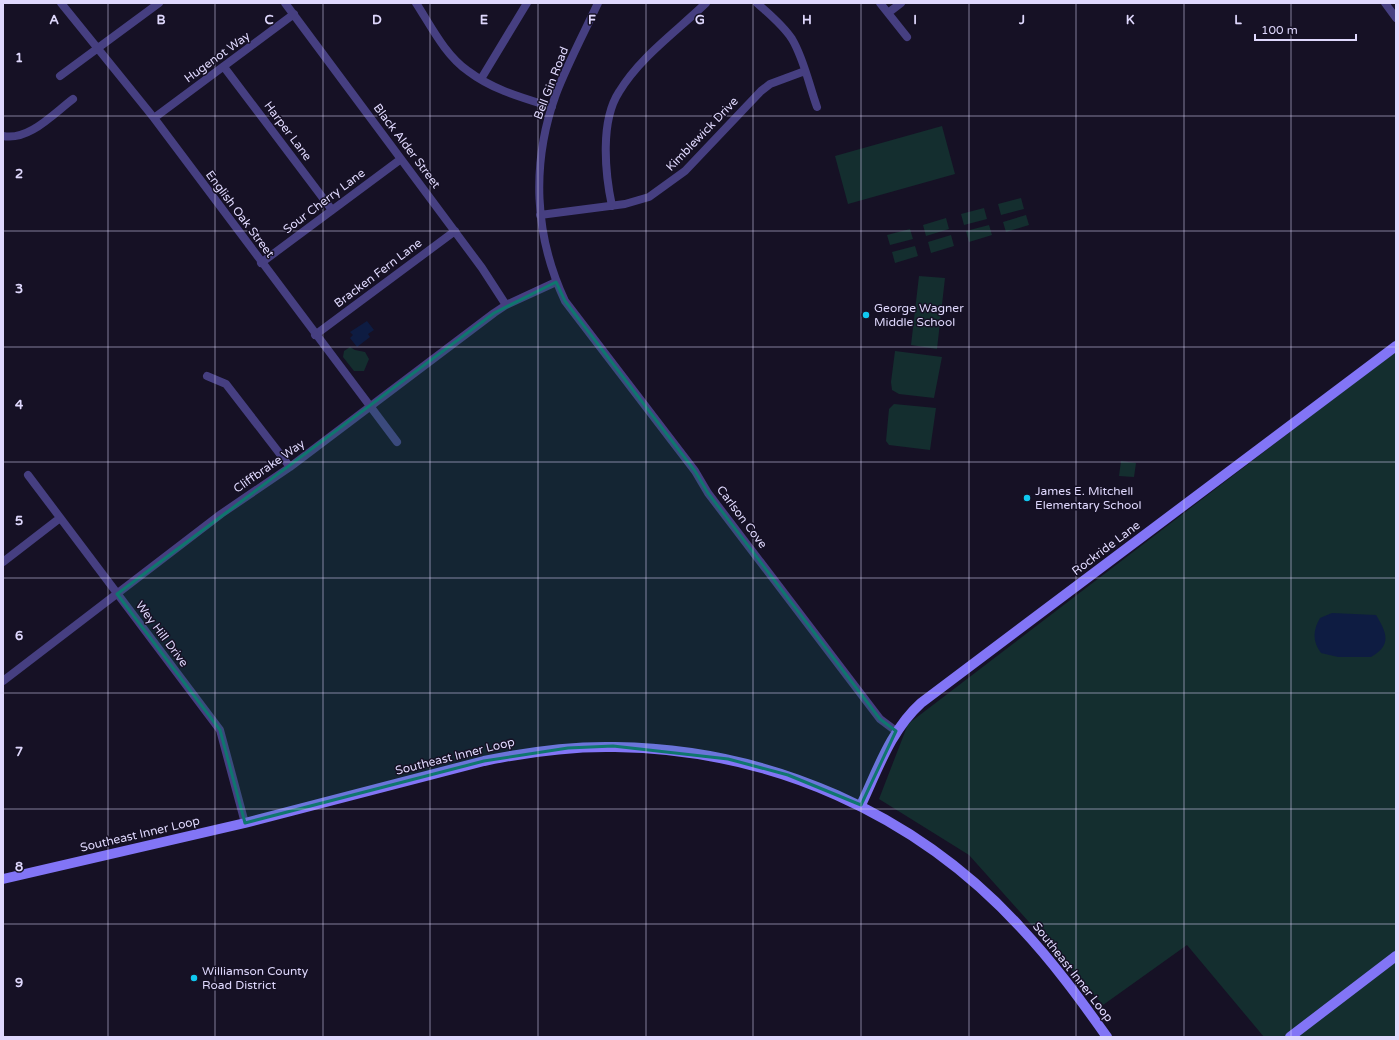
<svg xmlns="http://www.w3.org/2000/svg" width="1399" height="1040" viewBox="0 0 1399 1040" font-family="'Varela Round',sans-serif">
  <rect width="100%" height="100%" fill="#161125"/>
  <path fill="#142e2f" d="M942,126L955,174L848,204L835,156Z
    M1021,198L1024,209L1001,215L998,204Z
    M984,208L987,219L964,225L961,214Z
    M1026,215L1029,225L1006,232L1003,222Z
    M946,218L949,229L926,236L923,225Z
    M989,225L992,235L969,242L966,231Z
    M910,229L913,239L890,245L887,235Z
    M951,235L954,246L931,253L928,242Z
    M915,246L918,256L895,263L892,252Z
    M919,276L945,278L937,349L911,345Z
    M350,347L355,350L365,352L369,359L364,371H354L343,357L344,351Z
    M895,351L942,357L934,398L899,394L892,390L891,382Z
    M1396,351V1037H1264L1187,945L1103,1005L969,855L879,799L908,724Z
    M894,404L936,408L930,450L889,445L886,441L889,409Z
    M1121,461L1136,463L1134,477L1119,476Z"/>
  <path fill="#0e1c42" d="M367,321L374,330L368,334L370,337L357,347L350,338L353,335L350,332Z
    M1332,613L1376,615C1387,633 1392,645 1371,657H1338L1321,653C1312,641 1313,630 1320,618Z"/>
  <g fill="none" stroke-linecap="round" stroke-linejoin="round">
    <path stroke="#463f81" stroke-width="8" d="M61,3L154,118L397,442
      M285,3L482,268L506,305
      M416,3C431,26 445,55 468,71C493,90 523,98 552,107
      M598,3C584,33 568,63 556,94C531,163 534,235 565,301L695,471L708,493L880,719L896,731
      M757,3C769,14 783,25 792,39C804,59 809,85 817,107
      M880,3L907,37
      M1385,3L1396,18
      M888,13L901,3
      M224,67L332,210
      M60,76L159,3
      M481,79L527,3
      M154,118L294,14
      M3,136C29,141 53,114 73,99
      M612,206C605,173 600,121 619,92C640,57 676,32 706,3
      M540,215L625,204L649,197L685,171L761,91L770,84L805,71
      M261,263L401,159
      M315,335L455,231
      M207,376L226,384L290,467
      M28,475L220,730L245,823
      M3,562L60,518
      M3,681L221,514L290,467L494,313L506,305L556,282"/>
    <path stroke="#8275f6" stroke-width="10" d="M861,805C878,769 891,730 921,703L1396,346
      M3,879L245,823L484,761C527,752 571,746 615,747C770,749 916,813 1021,928C1053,962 1080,999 1107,1037
      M1290,1037L1396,956"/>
  </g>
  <path fill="#0f766e" fill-opacity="0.2" stroke="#0f766e" stroke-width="3" stroke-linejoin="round" d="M556,282L565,301L695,471L708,493L880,719L896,731L861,805L788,775L728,759L613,746L568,748L484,761L245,823L220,730L117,594L494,313Z"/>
  <path fill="none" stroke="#dfd8fd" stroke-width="1" stroke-opacity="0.55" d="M108,3V1037M215,3V1037M323,3V1037M430,3V1037M538,3V1037M646,3V1037M753,3V1037M861,3V1037M969,3V1037M1076,3V1037M1184,3V1037M1291,3V1037M3,116H1396M3,231H1396M3,347H1396M3,462H1396M3,578H1396M3,693H1396M3,809H1396M3,924H1396"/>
  <g fill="#10c8f0" stroke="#161125" stroke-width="1.5">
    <circle cx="866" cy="315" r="4"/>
    <circle cx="1027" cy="498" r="4"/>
    <circle cx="194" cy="978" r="4"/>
  </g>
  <g text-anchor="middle" stroke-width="3" stroke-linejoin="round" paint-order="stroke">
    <g font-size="12" fill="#dfd8fd" stroke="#161125">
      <text transform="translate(217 57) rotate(-36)" y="4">Hugenot Way</text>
      <text transform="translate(551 83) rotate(-69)" y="4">Bell Gin Road</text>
      <text transform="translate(288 131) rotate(53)" y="4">Harper Lane</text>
      <text transform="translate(702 134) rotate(-46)" y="4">Kimblewick Drive</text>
      <text transform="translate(407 146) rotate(53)" y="4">Black Alder Street</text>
      <text transform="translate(324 201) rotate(-37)" y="4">Sour Cherry Lane</text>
      <text transform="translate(240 214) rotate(53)" y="4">English Oak Street</text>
      <text transform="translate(378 273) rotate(-37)" y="4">Bracken Fern Lane</text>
      <text transform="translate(269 466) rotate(-35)" y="4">Cliffbrake Way</text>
      <text transform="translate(742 517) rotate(53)" y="4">Carlson Cove</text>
      <text transform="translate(1106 548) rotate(-37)" y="4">Rockride Lane</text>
      <text transform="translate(162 634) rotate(53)" y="4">Wey Hill Drive</text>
      <text transform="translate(455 756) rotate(-14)" y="4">Southeast Inner Loop</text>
      <text transform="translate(140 834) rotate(-13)" y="4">Southeast Inner Loop</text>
      <text transform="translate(1073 972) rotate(52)" y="4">Southeast Inner Loop</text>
    </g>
    <g font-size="12" fill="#dfd8fd" stroke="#161125" text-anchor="start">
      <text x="874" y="312">George Wagner<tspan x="874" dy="14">Middle School</tspan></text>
      <text x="1035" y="495">James E. Mitchell<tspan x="1035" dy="14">Elementary School</tspan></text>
      <text x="202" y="975">Williamson County<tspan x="202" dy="14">Road District</tspan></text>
    </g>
  </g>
  <g font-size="13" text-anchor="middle" font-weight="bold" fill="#dfd8fd" stroke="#161125" stroke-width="3" stroke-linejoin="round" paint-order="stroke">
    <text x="54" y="24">A</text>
    <text x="161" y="24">B</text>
    <text x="269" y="24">C</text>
    <text x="377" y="24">D</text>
    <text x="484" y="24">E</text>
    <text x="592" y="24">F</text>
    <text x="700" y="24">G</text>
    <text x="807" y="24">H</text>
    <text x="915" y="24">I</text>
    <text x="1022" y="24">J</text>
    <text x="1130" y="24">K</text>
    <text x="1238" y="24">L</text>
    <text x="19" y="62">1</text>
    <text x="19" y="178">2</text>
    <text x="19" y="293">3</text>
    <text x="19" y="409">4</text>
    <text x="19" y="525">5</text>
    <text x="19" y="640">6</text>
    <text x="19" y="756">7</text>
    <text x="19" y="871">8</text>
    <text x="19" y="987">9</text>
  </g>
  <rect width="1399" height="1040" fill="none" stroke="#dfd8fd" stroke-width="8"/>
  <path d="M1255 34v6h101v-6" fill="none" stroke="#dfd8fd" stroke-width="2"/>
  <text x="1261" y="34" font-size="12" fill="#dfd8fd" stroke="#161125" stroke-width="3" paint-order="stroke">100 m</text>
</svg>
